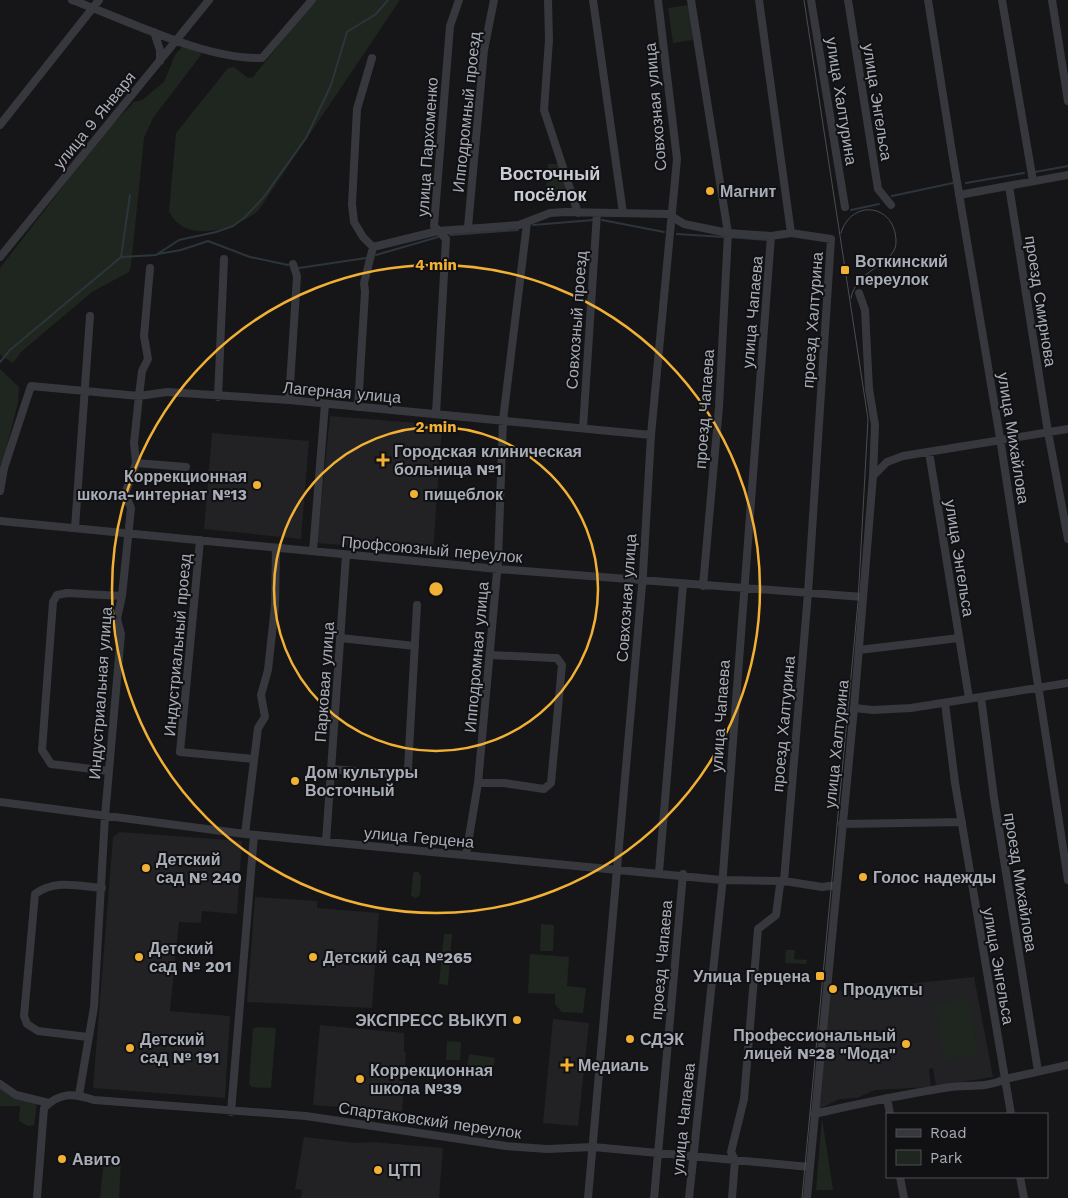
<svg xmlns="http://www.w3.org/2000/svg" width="1068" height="1198" viewBox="0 0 1068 1198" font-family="'Work Sans',sans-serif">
  <rect width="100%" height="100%" fill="#161618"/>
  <path fill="#222225" d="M330,416L442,425L433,552L317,543Z
    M212,433L309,441L301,539L204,529Z
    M119,832L242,841L237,914L202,911L201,923L179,922L170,1011L230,1016L225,1098L93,1088L113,837Z
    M255,897L317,901V908L379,913L372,1008L247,1002Z
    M974,977L993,1077L936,1086L933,1068L929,1069L931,1087L875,1090L857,1098L840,1099L819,1109L829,992Z
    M553,1019L589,1023L578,1126L543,1123Z
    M320,1025L404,1033V1052H406L402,1112L313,1105Z
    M304,1137L357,1143L372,1142L443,1148L439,1198H301L302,1190L295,1189Z"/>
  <path fill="#1e261f" d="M315,0H400L258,211C235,230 184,245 169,211L176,133L228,68L234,67L248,78L253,77Z
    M689,5L693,40L673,43L668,8Z
    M183,46L200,50L201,55L153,118L144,138L131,266L129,272L92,292L21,352L13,363L0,355V268L106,131L134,102L142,100L164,82L175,55Z
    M548,164H558L569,194L545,198Z
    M0,369L19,387L18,402L4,458L0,465Z
    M415,872H419L421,877L420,895L416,898L411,896L413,873Z
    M541,924L554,925L553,951H540Z
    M444,934H452L448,985L439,984Z
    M786,950H795L794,959L807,960L806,964L785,963Z
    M530,954L569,957L567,986L586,988L583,1013L562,1012L555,1004V994L528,993Z
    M969,998L978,1055L944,1060L935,1003Z
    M256,1027L276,1028L271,1088L251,1087L249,1084L253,1029Z
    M447,1041L461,1042L460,1060H446Z
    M469,1054L495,1058L493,1071L467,1068Z
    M0,1087L37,1103L34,1125L28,1126L19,1121L20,1106H0Z
    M822,1118L833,1190H816Z
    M104,1159L121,1160L119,1198H100Z"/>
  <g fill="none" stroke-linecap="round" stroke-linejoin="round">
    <path stroke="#2c353c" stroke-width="2" d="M1035,172L1068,166
      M966,183L1024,173
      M892,196L953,183
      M851,210L879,204
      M602,220L664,232
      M533,225L593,220
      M677,234L724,237
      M450,235L518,230
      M729,237L767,240
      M158,254L181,250L208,241L250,257L288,265
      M376,255L438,237
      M121,257L130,195
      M299,268L366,258
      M0,362L10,350L121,257L156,255L179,240L216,232L233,226L244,218L263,198L306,138L331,85L347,32L376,14L388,0"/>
    <path stroke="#37383d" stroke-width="8" d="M72,0C127,20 205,60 262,58L312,0
      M548,0L549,40L544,110L578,213
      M593,0L623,213
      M691,0L728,233L719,407L703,586
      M759,0L791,233
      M811,0L845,207
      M848,0L878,189L891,205
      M928,0L952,152L1000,438L1068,880
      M1002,0L1033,181
      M1052,0L1068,101
      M154,32L160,50V61
      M0,125L99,0
      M1009,186L1048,432L1068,539
      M959,195L1068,175
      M468,227L484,50L494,0
      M373,247L438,231L519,225L550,213L565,212L668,214L684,224L728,233L771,236L791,233L831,239L808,593L784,881L780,885L776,915L758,929L744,1099L731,1152L735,1160L732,1198
      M0,257L209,0
      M218,397L224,259
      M289,400L297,276L293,264
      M358,407L365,292L364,283L373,247L363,237L354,222L352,204L357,109L372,58
      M436,414L446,239L434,226L450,26L459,0
      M583,428L597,213
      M929,452L969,698
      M136,463L186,467
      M873,476L887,462L903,456L1068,429
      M0,491L4,468L31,386L139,396L167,392L289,400L651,435
      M0,521L498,569L863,597
      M75,528L90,316
      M200,540L180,752L254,759
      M313,551L325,404
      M340,638L415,646
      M859,650L959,638
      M981,697L994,798L1038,1071
      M945,703L955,783L1011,1114
      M854,708L873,710L911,708L1068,683
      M331,769L404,775L408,769L417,605
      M109,771L51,764L42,750L53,602L57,595L67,593L122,596
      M478,783H504L544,789L551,783L562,665L557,658H553L490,655
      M0,802L245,834L722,880L784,881L822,887L837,885
      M842,824L962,822
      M245,834L258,728L265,717L261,695L268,670L275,606L276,548
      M326,842L346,555
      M466,855L478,783L498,561L503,420L527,223
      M659,872L683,585
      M88,1037L38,1031L27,1024L24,1016L35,894C56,879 78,886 102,888
      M0,1084L16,1095L49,1103
      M79,1095L94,1007L105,816L121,634L117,619L122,596L131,508L125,494L136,463L134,443L139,396L142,371L148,359L144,336L150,268
      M887,1098L890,1114
      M231,1112L254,835
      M814,1114C857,1104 901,1095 944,1088C965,1084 985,1089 1005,1079L1068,1065
      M900,1177L904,1198
      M1020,1177L1024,1198
      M37,1198L44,1108C60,1092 73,1093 94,1100L306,1116L506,1146L547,1149L593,1147L810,1167
      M588,1198L643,574L651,435L677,159L658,0
      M654,1198L683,874
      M689,1198L722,887L771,236
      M807,1198L854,708L873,476L875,425L869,389L865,310L859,293"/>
    <path stroke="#4a4c52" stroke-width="1" d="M841,233C851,199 894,203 896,240C898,265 856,268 851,298
      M802,1198L858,602L868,419L804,0"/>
  </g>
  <g fill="none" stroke="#f2b134" stroke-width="2.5">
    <circle cx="436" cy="589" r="162"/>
    <circle cx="436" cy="589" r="324"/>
  </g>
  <g fill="#f2b134" stroke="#111113" stroke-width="2">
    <circle cx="710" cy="191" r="5"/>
    <rect x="840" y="265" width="10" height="10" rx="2.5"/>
    <path d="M380.5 452.5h5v5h5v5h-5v5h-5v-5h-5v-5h5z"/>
    <circle cx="257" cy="485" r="5"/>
    <circle cx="414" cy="494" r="5"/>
    <circle cx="295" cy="781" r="5"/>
    <circle cx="146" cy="868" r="5"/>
    <circle cx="863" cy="877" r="5"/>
    <circle cx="139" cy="957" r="5"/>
    <circle cx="313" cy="957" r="5"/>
    <rect x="815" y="971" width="10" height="10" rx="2.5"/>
    <circle cx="833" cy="989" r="5"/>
    <circle cx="517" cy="1020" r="5"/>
    <circle cx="630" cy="1039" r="5"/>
    <circle cx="906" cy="1044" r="5"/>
    <circle cx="130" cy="1048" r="5"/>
    <path d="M564.5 1057.5h5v5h5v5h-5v5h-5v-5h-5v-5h5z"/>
    <circle cx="360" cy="1079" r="5"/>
    <circle cx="62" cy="1159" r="5"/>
    <circle cx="378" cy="1170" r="5"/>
  </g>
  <g text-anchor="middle" stroke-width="4" stroke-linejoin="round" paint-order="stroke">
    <g font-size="16" fill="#a8adb8" stroke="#111113">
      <text transform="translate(842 101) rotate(81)" y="6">улица Халтурина</text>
      <text transform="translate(878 102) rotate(81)" y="6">улица Энгельса</text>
      <text transform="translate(655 107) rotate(-95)" y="6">Совхозная улица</text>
      <text transform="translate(466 112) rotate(-84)" y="6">Ипподромный проезд</text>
      <text transform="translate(94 120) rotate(-51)" y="6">улица 9 Января</text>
      <text transform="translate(427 147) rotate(-86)" y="6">улица Пархоменко</text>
      <text transform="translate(1041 301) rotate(81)" y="6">проезд Смирнова</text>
      <text transform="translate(752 312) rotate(-85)" y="6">улица Чапаева</text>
      <text transform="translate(576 320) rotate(-86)" y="6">Совхозный проезд</text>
      <text transform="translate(812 320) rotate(-86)" y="6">проезд Халтурина</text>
      <text transform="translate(342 392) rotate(5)" y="6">Лагерная улица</text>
      <text transform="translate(704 409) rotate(-86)" y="6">проезд Чапаева</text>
      <text transform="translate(1014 438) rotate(81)" y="6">улица Михайлова</text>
      <text transform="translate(432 549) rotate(5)" y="6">Профсоюзный переулок</text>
      <text transform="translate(960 558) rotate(81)" y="6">улица Энгельса</text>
      <text transform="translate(626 598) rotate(-86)" y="6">Совхозная улица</text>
      <text transform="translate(177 645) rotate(-85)" y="6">Индустриальный проезд</text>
      <text transform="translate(476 657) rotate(-85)" y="6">Ипподромная улица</text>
      <text transform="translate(324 682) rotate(-86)" y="6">Парковая улица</text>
      <text transform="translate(100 693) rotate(-86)" y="6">Индустриальная улица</text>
      <text transform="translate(720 716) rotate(-86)" y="6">улица Чапаева</text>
      <text transform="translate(783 724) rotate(-85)" y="6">проезд Халтурина</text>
      <text transform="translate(836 744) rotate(-84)" y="6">улица Халтурина</text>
      <text transform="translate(419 837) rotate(5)" y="6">улица Герцена</text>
      <text transform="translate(1021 882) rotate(81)" y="6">проезд Михайлова</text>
      <text transform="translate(661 960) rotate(-85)" y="6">проезд Чапаева</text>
      <text transform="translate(999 966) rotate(80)" y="6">улица Энгельса</text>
      <text transform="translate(683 1119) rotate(-84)" y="6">улица Чапаева</text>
      <text transform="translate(430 1120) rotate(8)" y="6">Спартаковский переулок</text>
    </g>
    <g font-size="16" font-weight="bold" fill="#a8adb8" stroke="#111113" text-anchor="start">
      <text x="720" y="197">Магнит</text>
      <text x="855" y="267">Воткинский<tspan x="855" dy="18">переулок</tspan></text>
      <text x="394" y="457">Городская клиническая<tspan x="394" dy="18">больница №1</tspan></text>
      <text x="247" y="482" text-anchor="end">Коррекционная<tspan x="247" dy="18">школа-интернат №13</tspan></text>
      <text x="424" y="500">пищеблок</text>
      <text x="305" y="778">Дом культуры<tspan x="305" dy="18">Восточный</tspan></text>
      <text x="156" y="865">Детский<tspan x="156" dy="18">сад № 240</tspan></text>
      <text x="873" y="883">Голос надежды</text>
      <text x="149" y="954">Детский<tspan x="149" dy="18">сад № 201</tspan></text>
      <text x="323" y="963">Детский сад №265</text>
      <text x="810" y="982" text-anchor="end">Улица Герцена</text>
      <text x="843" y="995">Продукты</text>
      <text x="507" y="1026" text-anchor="end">ЭКСПРЕСС ВЫКУП</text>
      <text x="896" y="1041" text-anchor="end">Профессиональный<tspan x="896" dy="18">лицей №28 "Мода"</tspan></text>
      <text x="140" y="1045">Детский<tspan x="140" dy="18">сад № 191</tspan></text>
      <text x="640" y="1045">СДЭК</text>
      <text x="578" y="1071">Медиаль</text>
      <text x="370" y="1076">Коррекционная<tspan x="370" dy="18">школа №39</tspan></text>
      <text x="72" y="1165">Авито</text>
      <text x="388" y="1176">ЦТП</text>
    </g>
    <g font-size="18" font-weight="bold" fill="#c9ccd4" stroke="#111113">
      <text x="550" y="180">Восточный<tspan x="550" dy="21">посёлок</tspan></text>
    </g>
  </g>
  <circle cx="436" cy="589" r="8" fill="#f2b134" stroke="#111113" stroke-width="2.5"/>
  <g font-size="15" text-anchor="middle" font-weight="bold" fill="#f2b134" stroke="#111113" stroke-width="4" stroke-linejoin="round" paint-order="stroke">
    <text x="436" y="270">4 min</text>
    <text x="436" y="432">2 min</text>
  </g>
  <rect x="886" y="1113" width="162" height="65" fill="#111113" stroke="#4d4f55"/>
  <rect x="896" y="1129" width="25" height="8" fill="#37383d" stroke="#4d4f55"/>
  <text x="930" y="1138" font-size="15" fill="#a8adb8">Road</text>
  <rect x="896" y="1150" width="25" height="15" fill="#1e261f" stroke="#4d4f55"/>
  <text x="930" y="1163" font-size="15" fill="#a8adb8">Park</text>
</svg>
